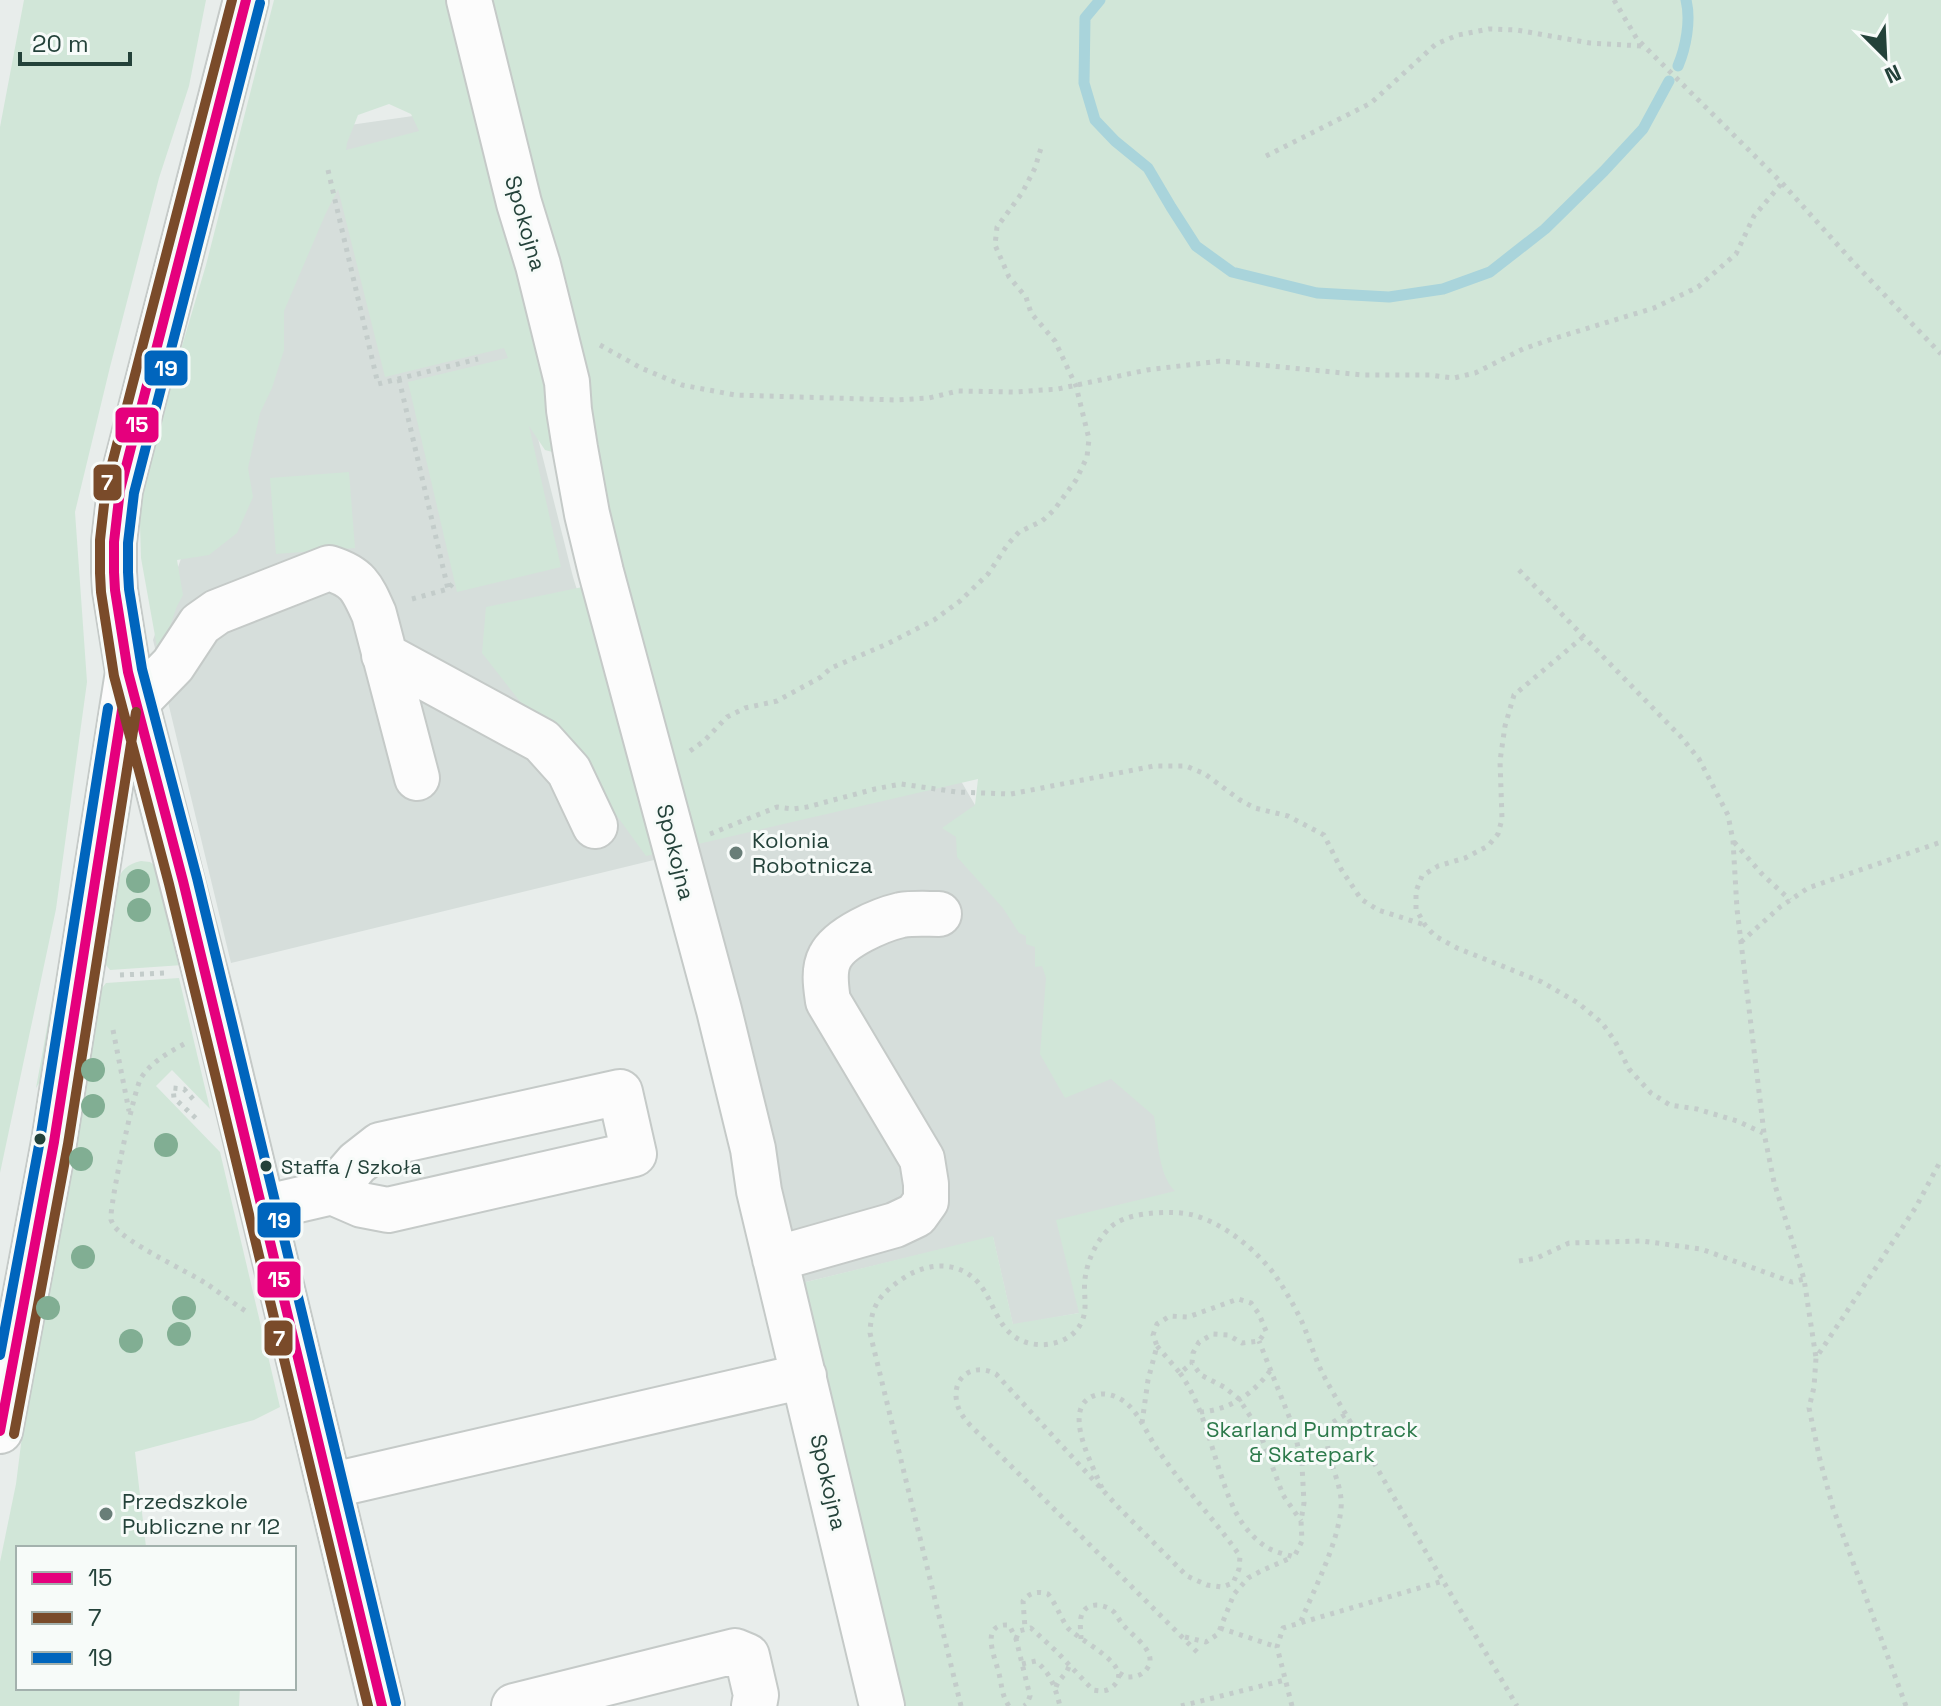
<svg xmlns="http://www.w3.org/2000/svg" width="1941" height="1706" viewBox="0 0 1941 1706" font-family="'Space Grotesk',sans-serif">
  <rect width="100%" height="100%" fill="#e8edeb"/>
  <path fill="#d6dedb" d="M455,110L573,577L651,828L654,860L231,963L153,640L329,128Z
    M947,757L1197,1186L1079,1313L1013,1325L993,1237L802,1283L677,823Z"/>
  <path fill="#d1e6d8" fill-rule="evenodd" d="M24,0H206L189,86L159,178L110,367L75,512L87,682L56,909L0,1173V127Z
    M274,0H1941V1706H904L802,1283L993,1236L1013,1324L1079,1313L1056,1220L1175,1191C1158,1175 1158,1139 1154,1116L1111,1079L1065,1098L1040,1054L1046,978L1042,966L1035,967V947L1026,944V936L1019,933L1003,908L957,857L956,837L942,828L975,805L978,779L646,856L577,761L518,699L482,653L486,607L616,580L560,454L545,450L529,426L561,567L457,592L408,382L508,358L504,348L385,377L338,189L325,215L284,311V350L272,388L260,413L248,468L253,497L237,533L209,555L177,560L183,595L177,606L159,658L141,558L139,491L206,265ZM389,104L411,114L419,131L346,150L347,143L358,115Z
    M349,472L355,548L276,554L270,478Z
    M141,861L150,862L158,868L183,965L110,970L106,965H101L116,884C121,870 127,864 141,861Z
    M179,978L210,1109L172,1070L156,1086L220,1152L280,1407L254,1420L135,1452L146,1547L166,1548H18V1688H240L239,1706H0V1562L16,1484L33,1348L97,988H102L106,983Z
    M59,980L47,1070L36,1088L55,984Z"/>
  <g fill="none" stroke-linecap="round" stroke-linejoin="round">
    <path stroke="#a9d4db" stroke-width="11" d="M1100,0L1085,18L1084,83L1095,120L1115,141L1148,168L1171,207L1196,246L1232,272L1317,293L1389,297L1443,289L1490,272L1545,229L1604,171L1643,129L1669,81
      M1678,66C1686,47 1691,20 1686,0"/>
    <defs>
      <path id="minor" d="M469,0L519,203L538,265L567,382L569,410L575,448L587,514L601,572L719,1010L753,1149L759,1191L882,1706
        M384,655L542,741L569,771L595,826
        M133,690L219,1027L382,1706
        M136,703L173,665L200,624L217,612L329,568C358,577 362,587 374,614L417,778
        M263,1208L332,1192L362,1205L388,1210L634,1154L620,1092L380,1145L357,1163L332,1192
        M775,1259L895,1225L916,1215L926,1201V1184L922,1159L828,1001C826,987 823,970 830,957C840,937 880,920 901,915C913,913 927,914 939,914
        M0,1431L54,1142L128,672L115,590L114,572V542L120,490L246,0
        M329,1486L804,1376
        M514,1706L735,1651L747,1656L756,1695L754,1706"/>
    </defs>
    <use href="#minor" stroke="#c5cac8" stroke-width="48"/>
    <path stroke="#c3ccca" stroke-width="5" stroke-dasharray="4 6" stroke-linecap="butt" d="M1614,0L1637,39L1782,183L1854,263L1941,354
      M1266,156L1371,103L1436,44L1458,35L1489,29L1517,30L1590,43L1642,46
      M328,170L378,384L478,359
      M600,345L641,368L682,385L735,395L896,400L929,398L958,391L1015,392L1058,389L1147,370L1220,361L1363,375H1430L1454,378L1475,373L1523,349L1549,340L1654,308L1698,287L1736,254L1754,216L1782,183
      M399,379L448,589
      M1519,570L1681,737L1699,759L1728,815L1733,841L1737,909L1764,1133L1774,1182L1804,1279L1816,1358
      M412,599L448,589L454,582
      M1583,637L1514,695L1505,726L1500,761L1502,819L1498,834L1488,846L1465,858L1438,866L1422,876L1416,891V909L1425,925L1435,936L1457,948L1542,982L1578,1003L1602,1023L1615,1041L1629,1069L1651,1093L1670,1105L1697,1109L1737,1121L1763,1133
      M690,751L704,741L727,717L745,708L777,701L821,677L831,668L887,644L934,620L960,601L988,574L1008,544L1019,532L1042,521L1054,510L1076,480L1087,457L1089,439L1076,386L1055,341L1031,313L1026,297L1009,277L995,245L997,227L1022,193L1035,168L1041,148
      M710,834L777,807L793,809L807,807L875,789L901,784L957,792L1011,794L1154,766H1186L1205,774L1240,800L1255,808L1288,816L1324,835L1341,869L1361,899L1378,910L1425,925
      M1734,842L1762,874L1790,900
      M1741,942L1780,907L1808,888L1941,842
      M120,975L166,973
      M113,1030L129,1111
      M184,1044C168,1053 151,1062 141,1078C134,1089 109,1208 111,1220C112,1222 113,1224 114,1226C128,1244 185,1270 207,1284C220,1293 233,1303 247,1312
      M193,1099L184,1089L173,1088L174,1098L200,1122
      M1519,1261L1537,1258L1569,1243L1642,1241L1701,1249L1792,1282L1804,1279
      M1157,1346L1180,1373L1192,1363
      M1180,1373C1199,1400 1208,1434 1218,1466C1228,1496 1237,1527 1265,1546C1273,1552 1285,1554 1294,1557L1302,1541L1301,1521L1304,1503L1302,1465L1294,1429L1259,1341
      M1200,1412C1229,1410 1252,1395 1270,1371
      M1142,1423L1148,1380L1157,1346L1153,1335L1157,1324L1170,1316L1188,1317L1238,1299L1251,1303L1259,1314L1266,1331L1259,1341L1242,1343L1228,1335L1213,1334L1199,1342L1193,1353L1192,1363L1201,1375L1224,1387L1239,1399L1258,1428L1283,1495L1301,1521
      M1102,1488C1093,1466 1059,1406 1096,1395C1106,1392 1117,1396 1125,1402C1141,1415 1148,1437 1160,1453C1185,1489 1215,1520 1240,1556L1239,1569L1233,1583L1222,1587L1207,1585L1187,1576L1121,1510L996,1374C973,1362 951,1377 957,1403C959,1412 964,1418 970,1425L1200,1655
      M1301,1621C1315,1587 1337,1546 1341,1509C1344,1480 1319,1452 1330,1424L1346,1414
      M1220,1628L1277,1647
      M1185,1637L1206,1642L1218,1634L1234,1594L1248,1578L1263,1570L1293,1557
      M1016,1639L1019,1631L1031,1628L1057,1652L1093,1690C1099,1691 1105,1692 1111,1688C1140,1667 1078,1641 1067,1627C1060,1616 1056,1604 1048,1594C1038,1591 1030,1592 1023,1601L1025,1628
      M1081,1639C1081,1632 1079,1621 1082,1614C1087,1601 1106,1604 1114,1612C1118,1617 1120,1622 1125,1627C1134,1637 1157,1652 1148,1667C1143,1676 1135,1677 1126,1677L1119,1673
      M1022,1664L1036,1661C1051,1674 1055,1687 1060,1706
      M1056,1687C1059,1678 1066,1676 1069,1666
      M961,1706L870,1333C871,1306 879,1295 902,1279C930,1260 966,1260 985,1292C994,1307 999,1326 1015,1337C1035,1351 1072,1346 1082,1321C1088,1308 1083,1293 1085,1279C1087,1260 1099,1234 1116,1223C1133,1212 1174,1210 1193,1215C1225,1224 1255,1249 1275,1275C1285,1290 1294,1305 1302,1322C1310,1340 1315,1360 1325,1378C1336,1399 1349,1419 1361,1440C1412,1530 1465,1617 1517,1706
      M1009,1706C1001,1695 1002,1683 998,1670C994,1655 980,1623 1009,1625L1016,1639L1030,1696L1027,1704L1024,1706
      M1181,1706L1285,1680
      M1292,1706L1277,1647L1283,1628L1443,1581
      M1906,1706L1833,1508L1820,1460L1809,1408L1814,1387L1816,1358L1916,1207L1941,1160"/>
    <use href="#minor" stroke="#fcfcfc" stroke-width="44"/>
    <defs>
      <path id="bus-1" d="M246,0L120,490L114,542V572L115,590L128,672L183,881L382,1706
        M0,1431L54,1142L122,710"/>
      <path id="bus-2" d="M232,0L106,487L100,540V573L101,592L114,676L169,884L368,1706
        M14,1434L68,1144L136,712"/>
      <path id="bus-3" d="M260,3L134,493L128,543V572L129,589L142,669L197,878L396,1703
        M0,1355L40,1140L108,708"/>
    </defs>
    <use href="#bus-1" stroke="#f7fbf9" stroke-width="16"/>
    <use href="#bus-2" stroke="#f7fbf9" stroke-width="16"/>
    <use href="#bus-3" stroke="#f7fbf9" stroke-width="16"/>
    <use href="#bus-1" stroke="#e5007d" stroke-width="10"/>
    <use href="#bus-2" stroke="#7a4b2a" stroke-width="10"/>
    <use href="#bus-3" stroke="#0065bd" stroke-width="10"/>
  </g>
  <g fill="#81ae93">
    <circle cx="138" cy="881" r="12"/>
    <circle cx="139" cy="910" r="12"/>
    <circle cx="93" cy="1070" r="12"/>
    <circle cx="93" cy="1106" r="12"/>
    <circle cx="166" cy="1145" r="12"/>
    <circle cx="81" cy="1159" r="12"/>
    <circle cx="83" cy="1257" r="12"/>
    <circle cx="48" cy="1308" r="12"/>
    <circle cx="184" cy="1308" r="12"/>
    <circle cx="179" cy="1334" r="12"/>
    <circle cx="131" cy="1341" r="12"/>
  </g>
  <g fill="#697e78" stroke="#f7fbf9" stroke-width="3">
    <circle cx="736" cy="853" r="8"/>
    <circle cx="106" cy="1514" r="8"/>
  </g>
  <g fill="#24423a" stroke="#f7fbf9" stroke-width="3">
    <circle cx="40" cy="1139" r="7"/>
    <circle cx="266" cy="1166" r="7"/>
  </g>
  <g text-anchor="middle" stroke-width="6" stroke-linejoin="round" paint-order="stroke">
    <g font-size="20" fill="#24423a" stroke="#f7fbf9" text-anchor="start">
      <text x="281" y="1174">Staffa / Szkoła</text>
    </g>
    <g font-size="22" fill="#24423a" stroke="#f7fbf9">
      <text transform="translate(526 223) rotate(74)" y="8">Spokojna</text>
      <text transform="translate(676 852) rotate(76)" y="8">Spokojna</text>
      <text transform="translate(829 1482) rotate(77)" y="8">Spokojna</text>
    </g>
    <g font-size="22" fill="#24423a" stroke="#f7fbf9" text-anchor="start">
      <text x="752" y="848">Kolonia<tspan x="752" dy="25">Robotnicza</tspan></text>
      <text x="122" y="1509">Przedszkole<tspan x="122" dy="25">Publiczne nr 12</tspan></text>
    </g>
    <g font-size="22" fill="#2d7a4b" stroke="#f7fbf9">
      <text x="1312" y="1437">Skarland Pumptrack<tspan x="1312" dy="25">&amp; Skatepark</tspan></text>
    </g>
  </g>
  <g stroke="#f7fbf9" stroke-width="3">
    <rect x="143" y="349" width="46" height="38" rx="8" fill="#0065bd"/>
    <rect x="114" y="406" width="46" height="38" rx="8" fill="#e5007d"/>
    <rect x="92" y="463" width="31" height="39" rx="8" fill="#7a4b2a"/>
    <rect x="256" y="1201" width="46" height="38" rx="8" fill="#0065bd"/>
    <rect x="256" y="1260" width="46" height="39" rx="8" fill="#e5007d"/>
    <rect x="263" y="1319" width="31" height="38" rx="8" fill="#7a4b2a"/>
  </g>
  <g font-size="22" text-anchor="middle" font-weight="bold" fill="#fff">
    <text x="166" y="376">19</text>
    <text x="137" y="432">15</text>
    <text x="107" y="490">7</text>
    <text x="279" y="1228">19</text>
    <text x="279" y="1287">15</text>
    <text x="279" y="1346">7</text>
  </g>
  <rect x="16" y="1546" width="280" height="144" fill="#f7fbf9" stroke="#a3b1ad" stroke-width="2"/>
  <rect x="32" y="1572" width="40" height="12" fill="#e5007d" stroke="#a3b1ad" stroke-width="2"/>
  <text x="88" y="1586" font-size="24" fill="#24423a">15</text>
  <rect x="32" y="1612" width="40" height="12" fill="#7a4b2a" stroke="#a3b1ad" stroke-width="2"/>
  <text x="88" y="1626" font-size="24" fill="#24423a">7</text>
  <rect x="32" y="1652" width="40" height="12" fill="#0065bd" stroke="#a3b1ad" stroke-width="2"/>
  <text x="88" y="1666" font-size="24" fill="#24423a">19</text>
  <g transform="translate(1885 56) rotate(156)" stroke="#f7fbf9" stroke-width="6" paint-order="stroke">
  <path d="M0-6L14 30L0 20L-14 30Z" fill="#24423a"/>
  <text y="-12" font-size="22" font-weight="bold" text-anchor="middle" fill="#24423a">N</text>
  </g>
  <path d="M20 52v12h110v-12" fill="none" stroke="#24423a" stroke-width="4"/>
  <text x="32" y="52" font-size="24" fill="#24423a" stroke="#f7fbf9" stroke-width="6" paint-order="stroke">20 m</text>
</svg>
